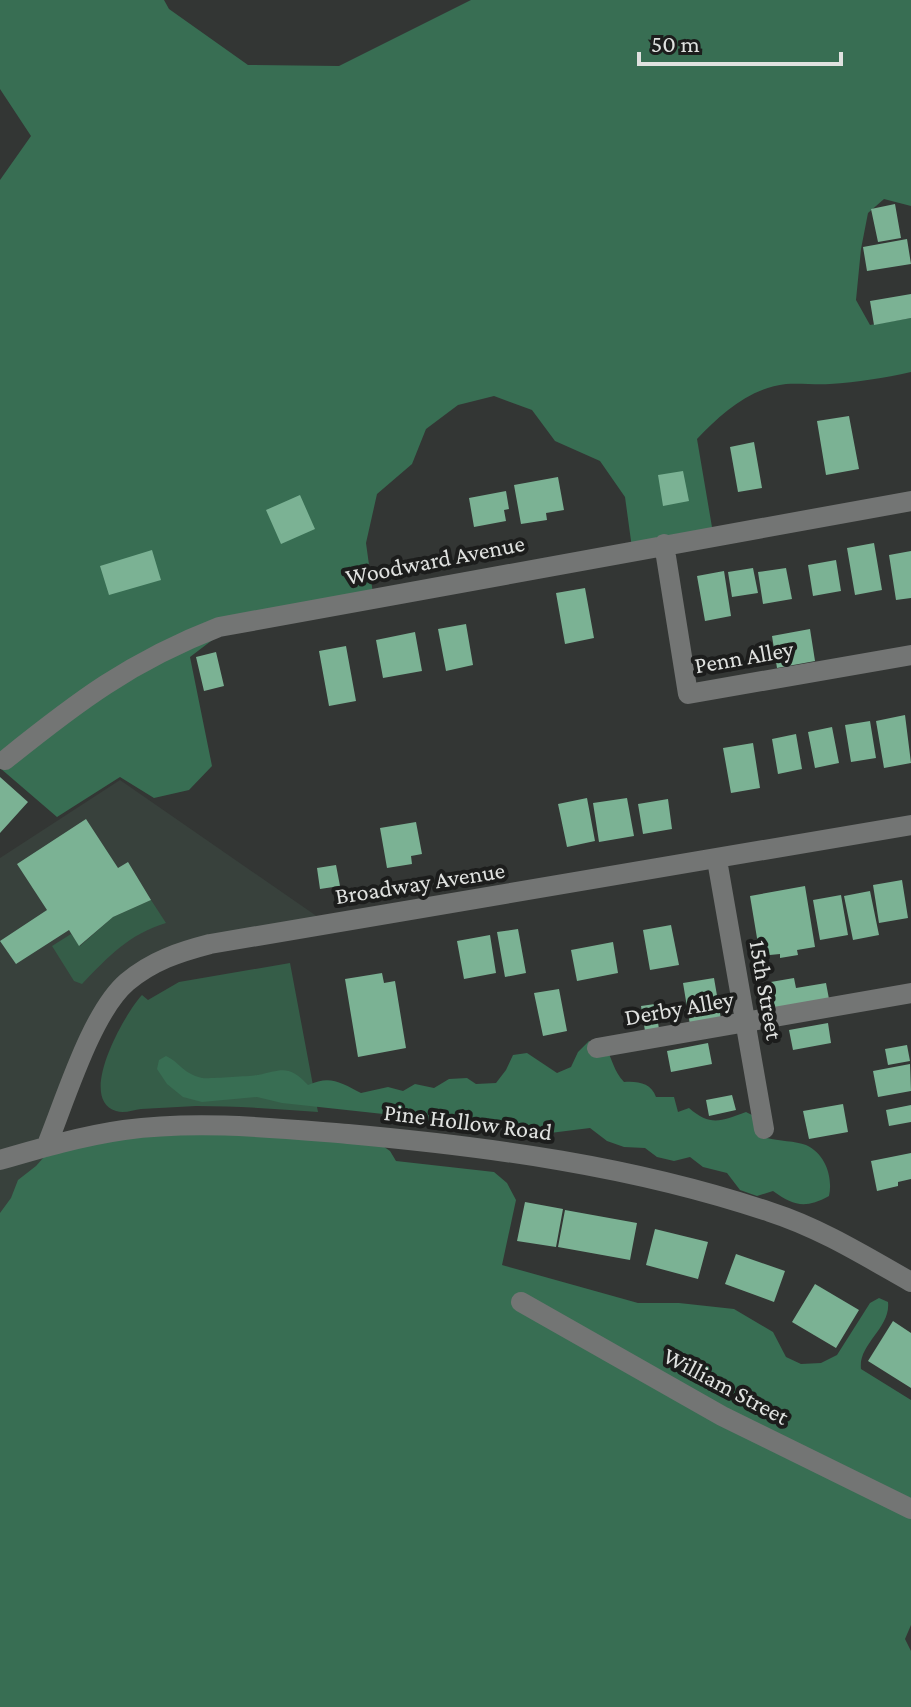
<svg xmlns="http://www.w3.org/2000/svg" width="911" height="1707" viewBox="0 0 911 1707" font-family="'Crimson Pro',serif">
  <rect width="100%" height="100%" fill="#333634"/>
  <path fill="#38413c" d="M120,780L328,924L210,944L125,983L46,1147L0,1410V858Z"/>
  <path fill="#355d48" d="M151,900L166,923C129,934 108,957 82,984L74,981L52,946L71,934L80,946L113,917Z
    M290,963L318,1112C277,1109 237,1106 196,1106C178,1107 159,1108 141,1109C133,1110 124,1114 116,1111C76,1099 125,1013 142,995L148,1000L179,982Z"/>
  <path fill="#386e53" d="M0,0H164L169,9L248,65L339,66L471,0H911V206L884,199L868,213L861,249L856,300L870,325L911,318V372C884,378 858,382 830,384C816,385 801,383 786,384C750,388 721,414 697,439L713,533L632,548L625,497L600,461L555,441L532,410L494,396L458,405L426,429L412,464L377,494L366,543L373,594L240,619L190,657L212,766L189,790L154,798L120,777L57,817L0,768V180L31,136L0,89Z
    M589,1041L605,1046C612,1058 614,1072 624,1082C638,1081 651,1083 656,1097H674L678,1112L689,1108C711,1127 721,1121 746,1112L756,1117L767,1138C778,1141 796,1141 806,1145C826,1154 833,1178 829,1196C805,1209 794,1206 773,1191L757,1196L740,1190L727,1173L703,1167L690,1157L674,1161L657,1157L645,1148L624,1147L607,1141L590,1128L550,1133L530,1126L506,1127L484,1122L466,1123L454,1131L433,1128L411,1117L282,1103L257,1097L202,1102L183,1097L167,1084L157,1069L159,1060L166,1056C182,1064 182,1073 202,1078C206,1079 253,1076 258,1075C281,1070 289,1064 308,1085C330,1075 340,1082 361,1093L388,1087L403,1091L415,1084L434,1088L449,1079L467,1078L476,1084L496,1083L506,1070L513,1055L527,1053L557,1073L571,1067L578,1052Z
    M197,1128L380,1144L390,1151L396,1161L494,1172L507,1183L516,1200L502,1265L638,1303H679L734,1309L773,1332L786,1357L801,1364L821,1363L837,1355L870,1303L879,1298L888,1302C891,1328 858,1344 861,1369L911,1400V1625L905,1639L911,1651V1707H0V1213L11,1198L18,1180L36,1166L52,1148Z"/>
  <path fill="#7bb294" d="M895,204L901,238L878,242L871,209Z
    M907,239L911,264L867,271L863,247Z
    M911,294V318L874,325L870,301Z
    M849,416L859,469L826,475L817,421Z
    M754,442L762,488L738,492L730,447Z
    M683,471L689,501L663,506L658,475Z
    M558,477L564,510L546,513L547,520L521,524L514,485Z
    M506,491L509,509L504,510L506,521L474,527L469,498Z
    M300,495L315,529L281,544L266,510Z
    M874,543L882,590L855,595L847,548Z
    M152,550L161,580L109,595L100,566Z
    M911,551V598L896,600L889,555Z
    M836,560L841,591L813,596L808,565Z
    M753,568L758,593L732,597L728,572Z
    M786,568L792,599L763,604L758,572Z
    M724,571L731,616L705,621L697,576Z
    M585,588L594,638L565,644L556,593Z
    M466,624L473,665L446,671L438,629Z
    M810,629L815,661L777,668L772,636Z
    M415,632L422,671L383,678L376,640Z
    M346,646L356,701L329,706L319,651Z
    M216,652L224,686L204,691L196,657Z
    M905,715L911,763L884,768L876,721Z
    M870,721L876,758L851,762L845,725Z
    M832,727L839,763L815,768L808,732Z
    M796,734L802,769L778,774L772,739Z
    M753,743L760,788L731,793L723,748Z
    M0,777L28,802L0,833Z
    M587,798L595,841L567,847L558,804Z
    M627,798L634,836L599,842L593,803Z
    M668,799L672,829L643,834L638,804Z
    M86,819L118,868L128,862L151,900L113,917L79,946L69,930L16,964L0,941L47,910L17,864Z
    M416,822L422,854L411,856L412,864L387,868L380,828Z
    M336,865L340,886L320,889L317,868Z
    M902,880L908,918L879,923L873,885Z
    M805,886L815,947L797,950L798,955L780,958V954L760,956L750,896Z
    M870,891L879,935L853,940L844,896Z
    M841,895L848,935L820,940L813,900Z
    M671,925L679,965L650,970L643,930Z
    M518,929L526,973L505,977L497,932Z
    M490,935L496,973L464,979L457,941Z
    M613,942L618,973L577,981L571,950Z
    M382,973L384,983L395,981L406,1048L358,1057L345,979Z
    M714,978L721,1019L690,1025L683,983Z
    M794,978L796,988L826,983L829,999L770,1010L765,983Z
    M559,989L567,1031L543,1036L534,993Z
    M655,1004L659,1029L645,1031L641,1006Z
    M828,1023L831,1043L793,1050L789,1030Z
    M708,1043L712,1064L671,1072L667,1051Z
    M907,1045L910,1061L888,1065L885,1049Z
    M910,1064L911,1091L878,1097L873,1071Z
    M732,1095L736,1110L709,1116L706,1100Z
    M843,1104L848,1132L809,1139L803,1111Z
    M911,1105V1122L889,1126L886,1110Z
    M911,1153V1179L898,1182V1186L877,1191L871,1161Z
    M525,1202L563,1209L556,1247L517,1241Z
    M565,1210L637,1223L630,1260L558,1247Z
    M655,1229L708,1242L698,1279L646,1265Z
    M736,1254L785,1271L774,1302L725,1284Z
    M815,1284L859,1310L836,1348L792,1322Z
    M893,1321L911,1333V1388L868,1361Z"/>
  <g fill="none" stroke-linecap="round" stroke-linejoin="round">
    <path stroke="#737574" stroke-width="20" d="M664,544L688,694L911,655
      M5,760C77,702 131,661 219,627L911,501
      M717,860L764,1129
      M597,1048L911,993
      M46,1147C65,1101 91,1013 127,982C152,961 179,952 210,944L911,825
      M0,1160C41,1148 82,1136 124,1130C198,1120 273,1128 348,1134C491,1147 633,1166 770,1212C820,1228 865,1256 911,1282
      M521,1302L722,1416L911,1509"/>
  </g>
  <g text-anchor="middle" stroke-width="8" stroke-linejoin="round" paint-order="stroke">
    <g font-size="24" fill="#e0e2e0" stroke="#1c1d1c">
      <text transform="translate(435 560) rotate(-11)" y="8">Woodward Avenue</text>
      <text transform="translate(744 657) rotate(-10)" y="8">Penn Alley</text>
      <text transform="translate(420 883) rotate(-9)" y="8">Broadway Avenue</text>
      <text transform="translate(766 990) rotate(80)" y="8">15th Street</text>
      <text transform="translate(679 1008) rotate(-10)" y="8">Derby Alley</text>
      <text transform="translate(468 1122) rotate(7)" y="8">Pine Hollow Road</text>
      <text transform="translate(726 1386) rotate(28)" y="8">William Street</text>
    </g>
  </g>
  <path d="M639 52v12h202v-12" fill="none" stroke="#e0e2e0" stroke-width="4"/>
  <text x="651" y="52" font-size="24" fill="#e0e2e0" stroke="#1c1d1c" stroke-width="6" paint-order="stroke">50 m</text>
</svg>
